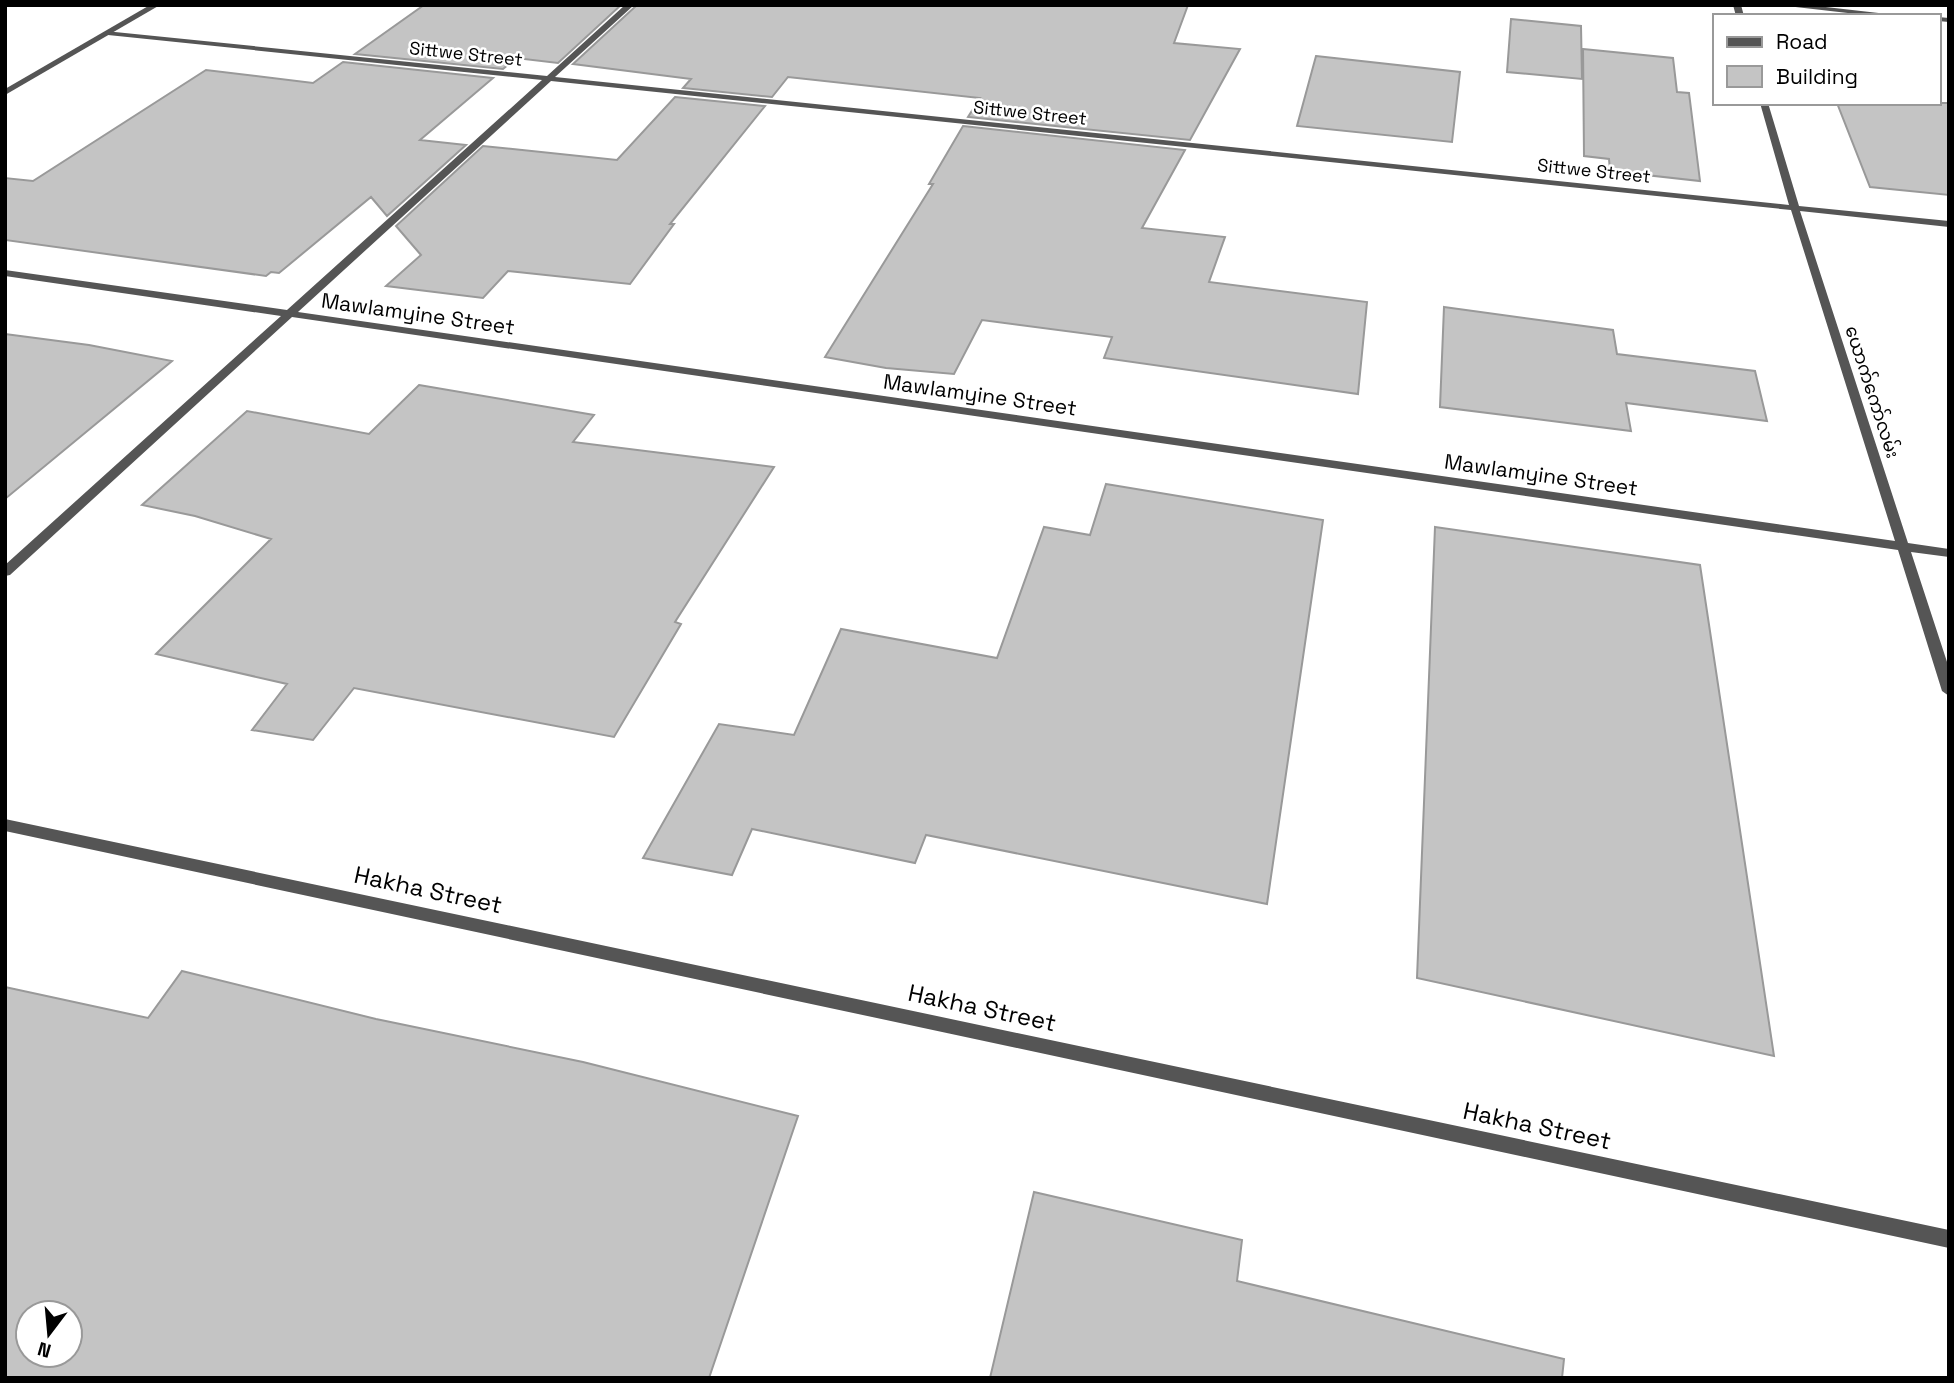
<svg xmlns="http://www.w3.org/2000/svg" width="1954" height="1383" viewBox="0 0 1954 1383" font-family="'Space Grotesk','Noto Sans Myanmar',sans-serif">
  <rect width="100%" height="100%" fill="#fff"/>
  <path fill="#c4c4c4" stroke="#999" stroke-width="2" fill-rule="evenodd" d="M424,5H621L558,63L516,58L503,69L355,54Z
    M637,5H1188L1174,43L1240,49L1190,140L968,117L980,98L788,77L772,97L683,88L691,79L573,64Z
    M1511,19L1581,26L1582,79L1507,72Z
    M1583,49L1673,58L1677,92L1689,93L1700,181L1610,171L1609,159L1584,156Z
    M1316,56L1460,72L1452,142L1297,126Z
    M343,62L493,78L420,140L466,145L387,216L371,197L279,273L271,272L266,276L5,240V178L33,181L206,70L313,83Z
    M675,97L765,106L670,224H674L630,284L508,271L483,298L386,286L421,255L396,226L483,146L617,160Z
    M1837,103H1949V195L1870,187Z
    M963,126L1185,150L1142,228L1225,237L1209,282L1367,302L1358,394L1104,358L1112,337L982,320L954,374L886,368L825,357L933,184H929Z
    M1444,307L1613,330L1617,354L1755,371L1767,421L1626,403L1631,431L1440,407Z
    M5,334L89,345L172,361L5,499Z
    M419,385L594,415L573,442L774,467L675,622L681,624L614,737L354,688L313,740L252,730L287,684L156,654L271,539L195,516L142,505L247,411L369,434Z
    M1106,484L1323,520L1267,904L926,835L915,863L752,829L732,875L643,858L719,724L794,735L841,629L997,658L1044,527L1090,535Z
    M1435,527L1700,565L1774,1056L1417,978Z
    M182,971L376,1019L583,1062L798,1116L709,1378H5V987L148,1018ZM28,1313H70V1355H28Z
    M1034,1192L1242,1240L1237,1281L1564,1359L1562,1378H990Z"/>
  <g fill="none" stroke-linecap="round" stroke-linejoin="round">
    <path fill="#555" fill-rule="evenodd" d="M625,5H634L555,77L1789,205L1760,103H1768L1799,206L1949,221V227L1800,211L1908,543L1949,549V557L1911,552L1949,668V696L1942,691L1898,550L292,317L10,575L5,576V565L281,316L5,276V270L287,310L542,80L108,35H105V31L547,76ZM551,81L1791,210L1895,541L298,312Z
      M1733,5H1741L1744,16H1736Z
      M1777,5H1808L1905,16H1874Z
      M1938,17L1949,18V22L1938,21Z
      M5,819L1949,1230V1248L5,831Z"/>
    <path fill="#555" fill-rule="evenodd" d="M150,5H160L5,95V89Z"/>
  </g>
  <g text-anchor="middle" stroke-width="5" stroke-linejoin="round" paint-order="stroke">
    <g font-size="18" fill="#000" stroke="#fff">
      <text transform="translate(466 54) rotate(6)" y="6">Sittwe Street</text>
      <text transform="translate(1030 113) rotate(6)" y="6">Sittwe Street</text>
      <text transform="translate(1594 171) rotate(6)" y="6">Sittwe Street</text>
      <text transform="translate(1872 392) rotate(72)" y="6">ယောက်ကော်လမ်း</text>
    </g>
    <g font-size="21" fill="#000" stroke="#fff">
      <text transform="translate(418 314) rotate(8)" y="7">Mawlamyine Street</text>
      <text transform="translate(980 395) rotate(8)" y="7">Mawlamyine Street</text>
      <text transform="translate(1541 475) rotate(8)" y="7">Mawlamyine Street</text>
    </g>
    <g font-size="24" fill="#000" stroke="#fff">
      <text transform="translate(428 890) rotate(12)" y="8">Hakha Street</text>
      <text transform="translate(982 1008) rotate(12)" y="8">Hakha Street</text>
      <text transform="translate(1537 1126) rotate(12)" y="8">Hakha Street</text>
    </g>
  </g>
  <rect width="1954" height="1383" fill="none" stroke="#000000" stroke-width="14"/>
  <rect x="1713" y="14" width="228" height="91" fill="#ffffff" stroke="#999999" stroke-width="2"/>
  <rect x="1727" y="37" width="35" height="10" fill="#555555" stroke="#999999" stroke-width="2"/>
  <text x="1776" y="49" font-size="21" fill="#000000">Road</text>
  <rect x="1727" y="66" width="35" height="21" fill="#c4c4c4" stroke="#999999" stroke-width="2"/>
  <text x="1776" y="84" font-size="21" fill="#000000">Building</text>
  <g transform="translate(49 1334) rotate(196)"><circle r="33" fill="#ffffff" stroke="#999999" stroke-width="2"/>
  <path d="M0-5L12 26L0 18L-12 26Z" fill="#000000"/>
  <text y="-10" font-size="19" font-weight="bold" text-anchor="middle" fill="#000000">N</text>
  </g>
</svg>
